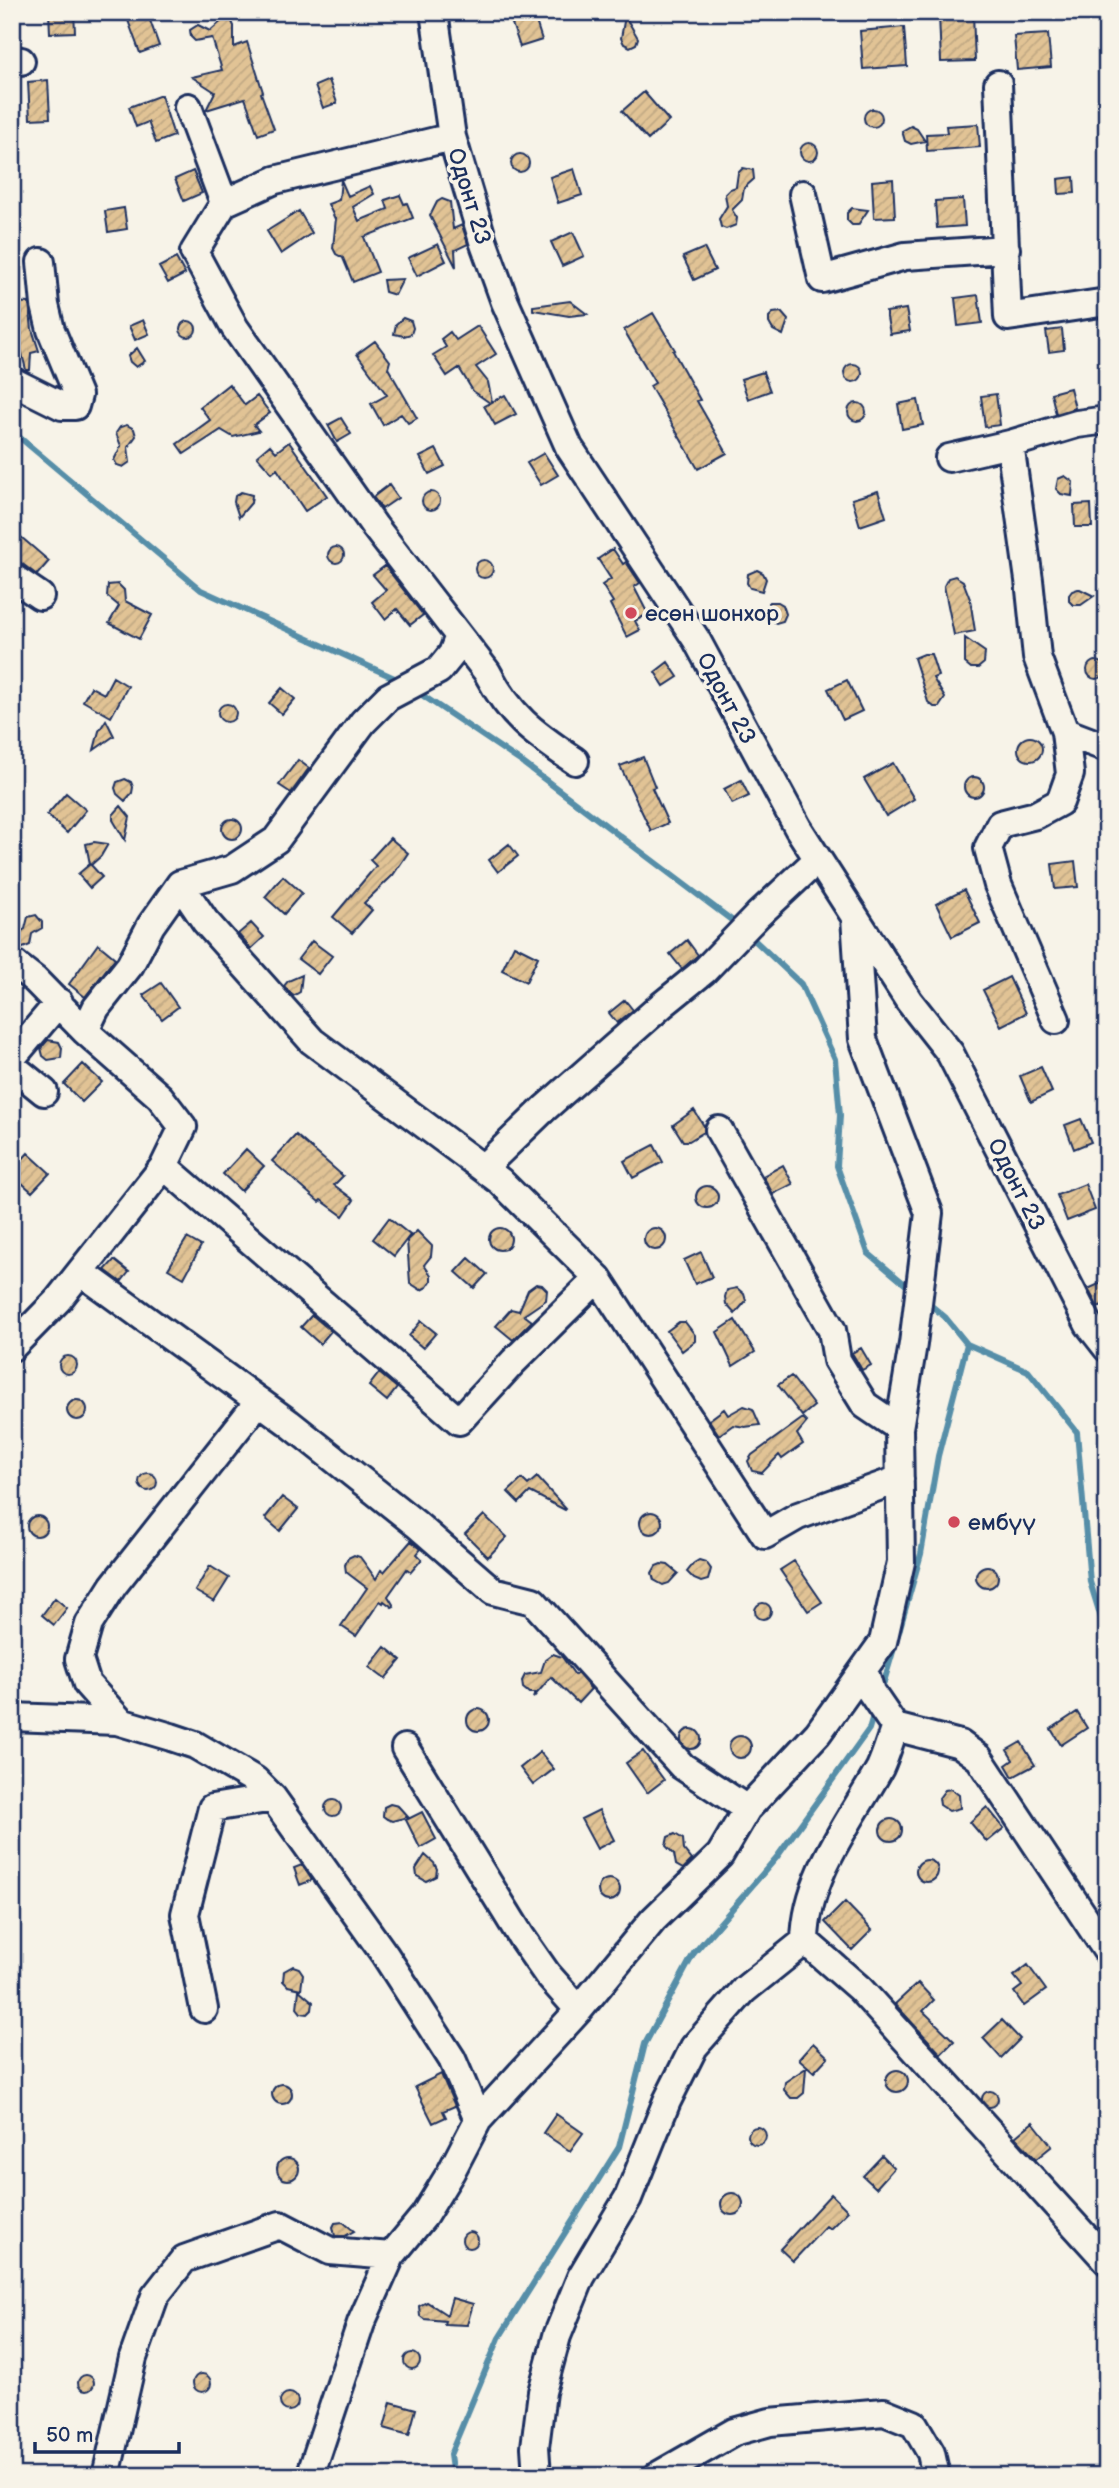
<svg xmlns="http://www.w3.org/2000/svg" width="1119" height="2488" viewBox="0 0 1119 2488" font-family="'Balsamiq Sans',sans-serif">
  <defs>
    <pattern id="building-hatch" width="6" height="6" patternUnits="userSpaceOnUse" patternTransform="scale(1.75)"><rect width="6" height="6" fill="#e1c395"/><path d="M-1 1l2-2M0 6l6-6M5 7l2-2" fill="none" stroke="#c0a883"/></pattern>
  </defs>
  <rect width="100%" height="100%" fill="#f7f3e8"/>
  <filter id="ink" filterUnits="userSpaceOnUse"><feTurbulence type="fractalNoise" baseFrequency=".0143" numOctaves="2"/><feDisplacementMap in="SourceGraphic" scale="14" xChannelSelector="R" yChannelSelector="G"/><feConvolveMatrix kernelMatrix="1 2 1 2 8 2 1 2 1" color-interpolation-filters="sRGB"/></filter>
  <g filter="url(#ink)">
    <g fill="none" stroke-linecap="round" stroke-linejoin="round">
      <path stroke="#568ea8" stroke-width="6" d="M12,431L201,590L401,681
        M416,691L523,763L738,925
        M749,935L801,984L835,1059L840,1115L837,1166L868,1253L913,1291
        M927,1302L945,1317L967,1344L1028,1371L1077,1432L1090,1582L1107,1637
        M898,1635L921,1554L938,1456L967,1344
        M881,1692L895,1645
        M453,2476L450,2455L499,2338L619,2147L645,2044L694,1953L777,1857L869,1729L874,1712"/>
    </g>
    <path fill="url(#building-hatch)" stroke="#1b2f5e" stroke-width="2" d="M49,12H74L75,32L50,33Z
      M125,12H147L159,46L140,53Z
      M508,12H533L542,40L520,47Z
      M973,14L975,61L941,62L939,15Z
      M625,16L638,38L636,44L630,47L624,44L621,38Z
      M224,19L231,20L234,26V47L247,42L263,92L261,93L274,129L258,135L245,98L206,110L215,92L192,77L222,70L212,38L195,41L191,37L190,30L198,25L210,31Z
      M904,27L907,66L863,69L860,31Z
      M1048,34L1051,67L1017,70L1014,36Z
      M48,80L50,118L30,119L28,82Z
      M329,80L337,103L323,108L315,86Z
      M644,92L669,121L648,140L622,111Z
      M161,95L174,136L156,143L148,122L136,127L129,107Z
      M864 118a9 9 0 1 1 18 0a9 9 0 1 1-18 0Z
      M978,124L980,147L927,151L926,134L947,133L946,126Z
      M911,126L917,129L925,141L911,144L905,141L902,131Z
      M800 152a9 9 0 1 1 18 0a9 9 0 1 1-18 0Z
      M511 163a9 9 0 1 1 18 0a9 9 0 1 1-18 0Z
      M743,168L753,170L754,179L744,188L742,200L732,210L737,218L736,225L726,229L721,227L719,219L727,206L725,194L730,189L736,187L738,173Z
      M574,169L582,195L558,203L550,177Z
      M193,171L202,193L184,201L175,179Z
      M1074,177L1075,193L1059,194L1058,179Z
      M893,179L895,217L874,218L872,181Z
      M341,180L348,196L370,186L374,194L353,207L359,221L388,209L385,200L400,195L404,204L407,203L413,218L364,237L378,272L353,282L343,258L336,254L333,248L336,218L335,219L328,204L339,200Z
      M442,199L450,202L453,229L462,225L468,244L455,250L456,267L430,216L437,202Z
      M963,199L965,226L937,228L935,201Z
      M124,208L127,229L108,232L105,211Z
      M852,208L868,210L858,225H852L847,220V213Z
      M299,211L312,233L281,254L267,231Z
      M573,232L584,256L562,266L551,242Z
      M438,244L446,261L417,276L408,258Z
      M704,248L715,270L694,280L683,257Z
      M176,258L185,274L168,283L159,267Z
      M403,279L395,295L385,292L383,280Z
      M978,295L982,323L958,326L955,298Z
      M570,301L587,314L569,316L533,310V306Z
      M12,302L29,303L32,329L39,351L31,353L30,370H26L12,314Z
      M906,309L910,331L890,334L886,312Z
      M781,312L788,320L783,335L773,330L769,323V317L773,313Z
      M653,313L675,350L673,351L700,400L697,401L727,453L698,469L650,386L655,383L624,330Z
      M403,318L411,321L413,328L411,334L404,336L394,334L396,324Z
      M143,320L149,334L135,340L129,326Z
      M180 329a8 8 0 1 1 16 0a8 8 0 1 1-16 0Z
      M478,326L496,354L476,367L488,382L492,402L505,395L516,414L495,425L484,406L490,403L473,391L459,368L447,376L433,355L446,347L441,339L450,332L456,340Z
      M1062,329L1064,350L1049,352L1046,331Z
      M375,341L390,361L388,368L417,418L408,423L401,414L383,425L371,404L387,395L357,354Z
      M137,348L145,361L136,367L130,362L128,356Z
      M844 373a9 9 0 1 1 18 0a9 9 0 1 1-18 0Z
      M763,372L770,391L748,399L741,379Z
      M229,384L245,405L257,396L270,413L254,425L259,431L233,437L221,430L184,454L177,444L210,420L200,407Z
      M1070,388L1075,408L1056,414L1051,393Z
      M996,394L1000,425L985,427L981,396Z
      M918,400L923,425L902,429L898,404Z
      M848 412a9 9 0 1 1 18 0a9 9 0 1 1-18 0Z
      M341,418L351,434L337,442L328,425Z
      M127,425L134,429L136,436L128,447L130,462L123,467L117,465L114,460L121,446L116,433L120,427Z
      M289,442L327,496L305,511L277,469L272,473L257,456L270,445L276,452Z
      M436,449L445,466L429,474L420,457Z
      M544,453L558,475L541,485L527,463Z
      M1065,476L1073,482L1072,496L1061,494L1056,489L1058,479Z
      M389,485L398,498L382,509L373,497Z
      M878,491L886,517L860,526L852,499Z
      M241,492L252,495L251,503L239,517L234,502L235,496Z
      M422 501a9 9 0 1 1 18 0a9 9 0 1 1-18 0Z
      M1091,504L1092,527H1075L1074,505Z
      M21,537L49,561L37,575L12,556V545Z
      M328 555a8 8 0 1 1 16 0a8 8 0 1 1-16 0Z
      M613,549L623,564L626,562L640,583L634,587L648,614L635,621L640,630L627,637L610,604L613,602L602,585L611,579L598,559Z
      M475 569a9 9 0 1 1 18 0a9 9 0 1 1-18 0Z
      M385,566L423,615L410,625L397,609L385,619L372,602L386,590L373,575Z
      M757,570L763,573L766,579L762,591L750,588L747,583L748,574Z
      M955,576L963,581L970,599L975,631L954,635L944,586L948,578Z
      M118,584L124,590L125,601L152,615L139,639L109,623L119,606L107,596L108,585Z
      M1078,589H1080L1094,596L1081,605H1073L1069,601V595L1072,591Z
      M769,602H778L783,605L786,614L783,621L776,623L767,618L765,611Z
      M965,638L985,652L984,663L978,668H971L965,663Z
      M924,654H931L938,676L933,678L945,698L939,707H934L928,702L914,658Z
      M1087 670a9 9 0 1 1 18 0a9 9 0 1 1-18 0Z
      M668,662L678,677L664,686L655,672Z
      M113,677L128,686L111,717L83,701L91,687L104,694Z
      M847,680L862,711L843,720L828,689Z
      M282,688L295,699L282,714L269,703Z
      M218 713a9 9 0 1 1 18 0a9 9 0 1 1-18 0Z
      M106,720L114,736L94,750L99,731Z
      M1018 749a12 12 0 1 1 24 0a12 12 0 1 1-24 0Z
      M643,757L655,787L652,788L668,823L651,831L620,766Z
      M298,760L309,768L291,793L279,785Z
      M893,763L914,799L886,816L864,779Z
      M964 787a10 10 0 1 1 20 0a10 10 0 1 1-20 0Z
      M125,779L131,782L133,787L132,793L125,801L117,794L115,788L117,782Z
      M741,780L749,796L732,804L724,789Z
      M66,793L86,810L67,833L47,815Z
      M121,806L130,817L125,840L113,820V815Z
      M222 829a10 10 0 1 1 20 0a10 10 0 1 1-20 0Z
      M390,838L408,853L393,875L364,903L372,910L352,933L333,917L376,866L370,860Z
      M94,842L108,844L101,856L91,865L102,877L90,888L78,874L90,864L86,844Z
      M509,844L518,856L498,872L489,860Z
      M1075,861L1078,887L1055,889L1052,864Z
      M283,876L302,893L284,914L265,897Z
      M964,890L980,923L952,937L936,904Z
      M36,915L42,922V928L32,934L30,945L23,948L18,947L14,941L16,935L25,929L28,917Z
      M251,923L264,937L251,949L238,934Z
      M687,940L698,955L682,969L670,954Z
      M312,941L332,956L318,974L298,959Z
      M98,944L115,958L85,997L69,984Z
      M514,945L538,957L526,982L502,970Z
      M302,975L300,992L293,996L284,986L288,981Z
      M1009,977L1026,1013L1001,1026L983,990Z
      M161,983L178,1007L162,1019L143,995Z
      M625,1000L633,1010L617,1023L609,1013Z
      M48,1040L59,1042L62,1048L61,1058L48,1060L43,1056L41,1048Z
      M83,1064L102,1082L82,1102L64,1084Z
      M1041,1067L1052,1092L1031,1102L1020,1076Z
      M694,1110L704,1126V1132L689,1141H683L673,1125Z
      M1081,1119L1091,1142L1074,1149L1065,1125Z
      M296,1135L343,1176L334,1185L354,1200L343,1216L321,1200L319,1202L272,1161Z
      M654,1145L663,1162L633,1178L624,1161Z
      M246,1149L264,1166L241,1191L223,1174Z
      M28,1153L50,1173L32,1192L12,1174V1171Z
      M783,1165L793,1184L773,1194L763,1176Z
      M1085,1184L1095,1210L1067,1221L1057,1195Z
      M696 1197a11 11 0 1 1 22 0a11 11 0 1 1-22 0Z
      M389,1218L410,1235L394,1256L373,1239Z
      M489 1239a11 11 0 1 1 22 0a11 11 0 1 1-22 0Z
      M644 1239a11 11 0 1 1 22 0a11 11 0 1 1-22 0Z
      M417,1231L432,1246L431,1256L424,1265L431,1275V1281L427,1287L421,1290L410,1283L407,1240Z
      M187,1238L201,1246L184,1278L168,1269Z
      M701,1252L712,1277L695,1284L684,1260Z
      M469,1258L487,1274L474,1288L456,1272Z
      M114,1260L129,1272L121,1282L105,1270Z
      M1101,1283L1107,1296V1303L1098,1307L1088,1289Z
      M536,1284L542,1285L547,1290L546,1300L524,1315L532,1321L513,1340L496,1326L511,1309L519,1311L528,1290Z
      M737,1288L744,1294L746,1301L735,1314L726,1304L725,1297L727,1290Z
      M312,1315L331,1331L320,1344L301,1327Z
      M735,1320L755,1352L733,1366L717,1332Z
      M421,1321L436,1333L423,1348L409,1336Z
      M679,1322H685L695,1335V1341L682,1351L667,1331Z
      M861,1348L871,1365L862,1370L852,1353Z
      M59 1365a9 9 0 1 1 18 0a9 9 0 1 1-18 0Z
      M379,1373L397,1388L387,1401L369,1386Z
      M791,1376L814,1406L802,1416L778,1385Z
      M67 1410a10 10 0 1 1 20 0a10 10 0 1 1-20 0Z
      M744,1406L753,1409L760,1425L745,1427L733,1425L719,1435L709,1420L724,1409L728,1415Z
      M803,1418L807,1422L797,1434L803,1444L782,1459L779,1455L762,1473L752,1471L748,1461L752,1455Z
      M139 1482a9 9 0 1 1 18 0a9 9 0 1 1-18 0Z
      M537,1477L566,1509L565,1510L530,1492L519,1503L508,1492L522,1479L528,1485Z
      M282,1497L298,1509L280,1531L265,1518Z
      M640 1523a11 11 0 1 1 22 0a11 11 0 1 1-22 0Z
      M484,1515L507,1537L488,1557L465,1534Z
      M27 1526a10 10 0 1 1 20 0a10 10 0 1 1-20 0Z
      M411,1541L421,1549L417,1554L422,1559L411,1572L407,1569L388,1596L394,1606L392,1607L384,1601L383,1603L380,1601L356,1636L341,1626L367,1588L346,1572L345,1565L348,1558L354,1555L360,1557L376,1579L381,1570L384,1572Z
      M699,1560L706,1562L711,1569L708,1580L701,1582L694,1579L687,1572L694,1563Z
      M794,1561L822,1602L808,1611L780,1570Z
      M661,1564L668,1565L678,1573L669,1583L663,1585L654,1580L652,1573L656,1566Z
      M210,1566L229,1578L214,1602L195,1591Z
      M976 1577a11 11 0 1 1 22 0a11 11 0 1 1-22 0Z
      M55,1598L67,1608L54,1625L42,1615Z
      M755 1611a8 8 0 1 1 16 0a8 8 0 1 1-16 0Z
      M385,1647L401,1660L385,1679L369,1667Z
      M553,1654L562,1657L575,1675L577,1673L591,1689L578,1703L551,1677L533,1698L535,1693H529L523,1688L522,1681L525,1675L541,1672L545,1660Z
      M467 1720a11 11 0 1 1 22 0a11 11 0 1 1-22 0Z
      M1077,1712L1087,1728L1061,1745L1051,1729Z
      M681 1739a10 10 0 1 1 20 0a10 10 0 1 1-20 0Z
      M729 1747a11 11 0 1 1 22 0a11 11 0 1 1-22 0Z
      M1021,1742L1035,1765L1013,1777L1006,1765L1013,1760L1007,1750Z
      M643,1751L664,1780L647,1793L626,1763Z
      M540,1752L554,1769L533,1785L520,1768Z
      M951,1789L959,1795L960,1808L949,1811L940,1805L939,1798L945,1790Z
      M325 1808a8 8 0 1 1 16 0a8 8 0 1 1-16 0Z
      M390,1804L398,1806L408,1817L392,1821L387,1819L383,1816L384,1807Z
      M987,1807L1004,1828L987,1842L970,1822Z
      M599,1810L614,1840L597,1849L581,1819Z
      M422,1812L436,1839L420,1848L406,1820Z
      M880 1830a11 11 0 1 1 22 0a11 11 0 1 1-22 0Z
      M675,1834L683,1839L684,1850L692,1860L683,1869L676,1865L674,1854L666,1846L668,1837Z
      M425,1855L434,1863L437,1869L436,1876L426,1881L417,1876L416,1869Z
      M916 1871a11 11 0 1 1 22 0a11 11 0 1 1-22 0Z
      M302,1865L312,1880L300,1885L294,1868Z
      M598 1890a11 11 0 1 1 22 0a11 11 0 1 1-22 0Z
      M845,1902L872,1930L852,1950L825,1922Z
      M1028,1965L1046,1990L1024,2006L1014,1992L1022,1986L1014,1976Z
      M293,1966L299,1968L303,1974L301,1989L288,1986L283,1981L284,1971Z
      M918,1983L934,2000L923,2011L954,2041L941,2054L895,2004Z
      M299,1990L313,2002L312,2010L308,2014L301,2013L297,2008Z
      M1002,2020L1020,2039L1001,2058L983,2038Z
      M813,2043L828,2057L814,2072L799,2059Z
      M806,2068L804,2093L798,2098H791L784,2090L785,2082Z
      M886 2081a11 11 0 1 1 22 0a11 11 0 1 1-22 0Z
      M441,2074L455,2106L443,2111L446,2117L433,2123L415,2087Z
      M272 2094a10 10 0 1 1 20 0a10 10 0 1 1-20 0Z
      M982 2099a8 8 0 1 1 16 0a8 8 0 1 1-16 0Z
      M556,2114L583,2133L570,2151L543,2133Z
      M1033,2122L1052,2146L1036,2159L1015,2137Z
      M748 2136a9 9 0 1 1 18 0a9 9 0 1 1-18 0Z
      M882,2156L894,2168L876,2188L863,2176Z
      M277 2169a11 11 0 1 1 22 0a11 11 0 1 1-22 0Z
      M721 2204a11 11 0 1 1 22 0a11 11 0 1 1-22 0Z
      M831,2194L848,2211L830,2229L826,2226L793,2261L780,2249Z
      M343,2222L354,2231L345,2236H335L333,2227L335,2223Z
      M462 2240a8 8 0 1 1 16 0a8 8 0 1 1-16 0Z
      M452,2298L473,2304L467,2325L444,2324L445,2321L424,2319L420,2316L419,2306L427,2302L447,2315Z
      M404 2361a8 8 0 1 1 16 0a8 8 0 1 1-16 0Z
      M193 2383a9 9 0 1 1 18 0a9 9 0 1 1-18 0Z
      M78 2383a8 8 0 1 1 16 0a8 8 0 1 1-16 0Z
      M280 2402a9 9 0 1 1 18 0a9 9 0 1 1-18 0Z
      M391,2402L416,2409L409,2435L384,2428Z"/>
    <g fill="none" stroke-linecap="round" stroke-linejoin="round">
      <defs>
        <path id="minor" d="M434,12L452,137L483,241L505,302L569,447L696,639L798,828L909,1001L950,1053L1089,1325L1107,1348
          M12,60L21,61
          M998,84L1008,317L1107,302
          M188,107L224,203
          M452,137L275,180L224,203L194,252L235,328L375,527L487,672C511,718 534,733 575,761
          M803,194L822,279L905,256L1006,249
          M12,381L62,406H75L78,395L51,330L45,305L41,262
          M1010,444L1029,580L1037,657L1065,732L1107,748
          M949,458L1010,444L1077,424L1107,420
          M12,577L40,596
          M459,636L452,654L439,670L388,697L363,722L276,840L232,869L180,884L205,921L312,1041L500,1181L598,1278L765,1535L798,1516L900,1479
          M12,962L35,980L85,1031L160,1097L183,1127L164,1166L58,1300L12,1347
          M1056,1020L998,885L988,848L1000,824L1036,815L1060,802L1070,774L1065,732
          M85,1031L96,1008L130,965L151,925L180,884
          M12,1058L59,1002
          M12,1066L44,1092
          M719,1130L832,1330L837,1360L865,1405L899,1428
          M164,1166L459,1421L513,1362L598,1278
          M483,1168L544,1109L662,1005L704,971L758,915L818,859
          M81,1272L289,1423L416,1524L493,1591L533,1601L682,1766L747,1809
          M864,1669L871,1692L895,1727L960,1744L979,1758L1107,1951
          M12,1717L117,1721L171,1737L195,1745L255,1780L273,1798L385,1955L452,2059L478,2120
          M121,1722L87,1684L79,1659L89,1624L113,1586L259,1401
          M895,1727C890,1740 886,1755 880,1768C850,1822 806,1876 805,1941L860,1989L1107,2261
          M405,1748L522,1938L547,1974L579,2010
          M204,2009L185,1914L212,1808L273,1798
          M106,2476L133,2358L155,2296L184,2259L280,2225L330,2251L391,2256
          M310,2476L361,2323L391,2256L424,2216L451,2172L478,2120L579,2010L653,1920L720,1855L747,1809L818,1733L883,1642L901,1562L899,1428L913,1344L929,1213L863,1039L855,917
          M537,2476L535,2447L542,2392L557,2336L581,2277L628,2198L667,2101L694,2047L744,1990L805,1941
          M657,2476L734,2432L770,2422L884,2412L914,2424L931,2453L936,2476"/>
      </defs>
      <use href="#minor" stroke="#1b2f5e" stroke-width="32"/>
      <use href="#minor" stroke="#f7f3e8" stroke-width="26"/>
    </g>
  </g>
  <g fill="#d1495b" stroke="#f7f3e8" stroke-width="2.5">
    <circle cx="631" cy="613" r="7"/>
    <circle cx="954" cy="1522" r="7"/>
  </g>
  <g text-anchor="middle" stroke-width="7" stroke-linejoin="round" paint-order="stroke">
    <g font-size="23" fill="#1b2f5e" stroke="#f7f3e8">
      <text transform="translate(470 196) rotate(73)" y="8">Одонт 23</text>
      <text transform="translate(727 698) rotate(62)" y="8">Одонт 23</text>
      <text transform="translate(1017 1184) rotate(63)" y="8">Одонт 23</text>
    </g>
    <g font-size="23" fill="#1b2f5e" stroke="#f7f3e8" text-anchor="start">
      <text x="645" y="621">есөн шонхор</text>
      <text x="968" y="1530">ембүү</text>
    </g>
  </g>
  <rect width="1119" height="2488" fill="none" stroke="#f7f3e8" stroke-width="42"/>
  <rect x="21" y="21" width="1077" height="2446" fill="none" stroke="#1b2f5e" stroke-width="2.5" filter="url(#ink)"/>
  <path d="M35 2442v10h144v-10" fill="none" stroke="#1b2f5e" stroke-width="3.5"/>
  <text x="46" y="2442" font-size="21" fill="#1b2f5e" stroke="#f7f3e8" stroke-width="5" paint-order="stroke">50 m</text>
</svg>
